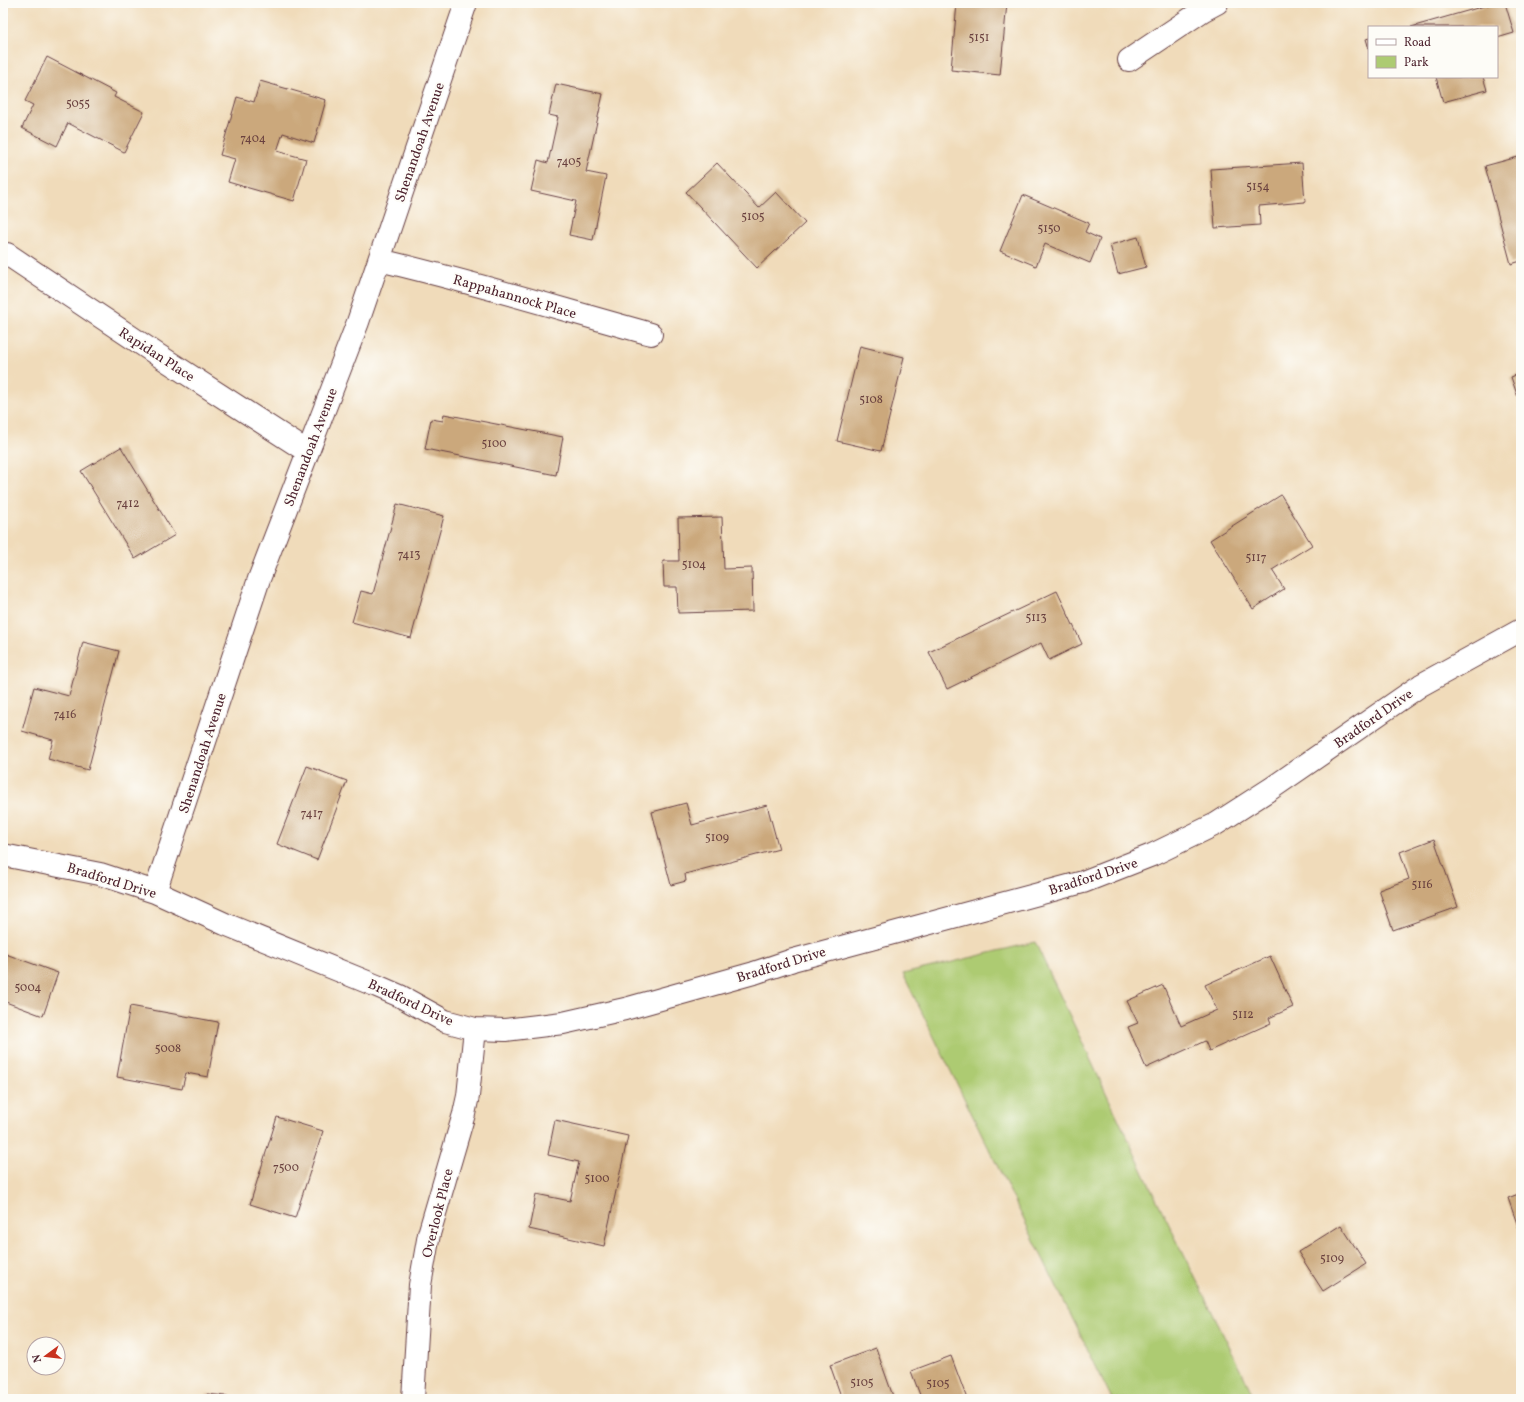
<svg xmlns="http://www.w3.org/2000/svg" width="1524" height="1402" viewBox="0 0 1524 1402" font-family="Vollkorn,serif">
  <rect width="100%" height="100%" fill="#fdfcf7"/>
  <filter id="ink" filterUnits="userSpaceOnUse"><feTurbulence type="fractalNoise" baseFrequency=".025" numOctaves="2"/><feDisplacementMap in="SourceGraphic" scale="8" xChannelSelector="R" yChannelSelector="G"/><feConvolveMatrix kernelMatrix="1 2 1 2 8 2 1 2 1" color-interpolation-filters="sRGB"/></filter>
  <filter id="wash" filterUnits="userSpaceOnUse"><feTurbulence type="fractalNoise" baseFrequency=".012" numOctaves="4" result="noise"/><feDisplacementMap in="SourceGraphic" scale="16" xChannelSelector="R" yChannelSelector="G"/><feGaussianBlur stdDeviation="0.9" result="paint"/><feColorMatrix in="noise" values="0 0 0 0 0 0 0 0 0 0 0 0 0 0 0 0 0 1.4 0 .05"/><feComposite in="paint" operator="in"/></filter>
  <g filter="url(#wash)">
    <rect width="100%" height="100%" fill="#f0dbba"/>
    <path fill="#adcb72" stroke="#7c754e" d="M1035,942L1149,1184L1255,1399H1112L903,974Z"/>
    <g id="blocks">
      <path fill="#cba87c" d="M957,3H1007L1000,75L951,70Z
        M1495,3H1505L1514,33L1497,38V27H1411Z
        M1369,38V49L1366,39Z
        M47,57L116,93L114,97L144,112L124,152L68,123L57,146L22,128L33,105L25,101Z
        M1436,77H1483L1487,90L1443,102Z
        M260,81L326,100L314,143L283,133L277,151L306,159L294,201L228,182L235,159L220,155L237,97L254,102Z
        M556,84L603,94L586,172L606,176L593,240L569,235L576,201L531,191L538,160L548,163L558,117L549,115Z
        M1518,157L1521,167V261L1511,264L1485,166Z
        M717,163L759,208L776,192L805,223L757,268L686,192Z
        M1302,163L1305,202L1259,206L1260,225L1215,228L1211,169Z
        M1023,195L1089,223L1085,232L1100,239L1090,263L1045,244L1036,266L1000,251Z
        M1138,237L1146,267L1118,274L1110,245Z
        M860,346L904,357L881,451L837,441Z
        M1521,373V406L1511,377Z
        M444,414L563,437L556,475L425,449L431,419L443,421Z
        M121,447L175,535L135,559L81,471Z
        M1281,495L1312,545L1272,570L1284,589L1253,609L1210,540Z
        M397,504L444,516L411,638L352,622L361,591L373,594Z
        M722,517L724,569L752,568L753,611L678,613L677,587H664L663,561H679L678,518Z
        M1057,591L1082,644L1049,660L1041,643L947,689L929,652Z
        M83,642L119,651L88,770L48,759L53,740L22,731L34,687L69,696Z
        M307,766L347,781L317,860L277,844Z
        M686,803L692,825L767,805L779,849L685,874L686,881L671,885L652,812Z
        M1434,839L1458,907L1393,930L1379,890L1409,879L1400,852Z
        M3,953L58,973L43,1016L3,1001Z
        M1270,956L1293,1007L1269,1018L1271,1023L1209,1051L1205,1041L1146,1068L1128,1027L1138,1023L1127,1001L1163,985L1181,1026L1217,1010L1205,985Z
        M130,1006L218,1022L208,1077L186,1073L182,1089L117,1077Z
        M277,1117L323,1131L295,1218L250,1204Z
        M555,1120L628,1136L604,1246L529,1229L536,1194L570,1201L579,1162L548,1155Z
        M1521,1193V1235L1508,1198Z
        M1341,1225L1366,1264L1323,1291L1298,1252Z
        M876,1348L894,1399H842L830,1365Z
        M951,1356L967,1399H909L920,1395L911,1371Z
        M207,1394L242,1398V1399H207Z"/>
    </g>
  </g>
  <g filter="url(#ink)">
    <use href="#blocks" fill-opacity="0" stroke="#633b40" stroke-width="1"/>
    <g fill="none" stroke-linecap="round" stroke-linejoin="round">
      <defs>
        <path id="street" d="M1129,60L1202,11L1217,3
          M7,254L158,355L308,452
          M379,260C470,281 560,309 651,334
          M3,855L100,874L155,892L225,924L377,986L400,996L445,1021L475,1029L505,1030L563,1023L625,1009L754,973L793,960L1083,882L1152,855L1216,824L1272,788L1421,685L1521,630
          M155,892L259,579L358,322L466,3
          M413,1399L420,1285L429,1234L464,1114L468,1096L475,1029"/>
      </defs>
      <use href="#street" stroke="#633b40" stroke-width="24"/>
      <use href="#street" stroke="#fff" stroke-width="22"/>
    </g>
  </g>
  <g text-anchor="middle" stroke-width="4" stroke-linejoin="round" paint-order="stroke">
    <g font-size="12" fill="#6a413f">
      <text x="979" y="41">5151</text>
      <text x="78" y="107">5055</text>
      <text x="253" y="142">7404</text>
      <text x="569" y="165">7405</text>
      <text x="1258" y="190">5154</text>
      <text x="753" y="220">5105</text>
      <text x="1049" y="232">5150</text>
      <text x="871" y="403">5108</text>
      <text x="494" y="447">5100</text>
      <text x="128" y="507">7412</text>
      <text x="409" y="558">7413</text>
      <text x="1256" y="561">5117</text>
      <text x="694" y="568">5104</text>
      <text x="1036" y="621">5113</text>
      <text x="65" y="718">7416</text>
      <text x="312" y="817">7417</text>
      <text x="717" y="841">5109</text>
      <text x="1422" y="888">5116</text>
      <text x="28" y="991">5004</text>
      <text x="1243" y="1018">5112</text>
      <text x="168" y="1052">5008</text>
      <text x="286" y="1171">7500</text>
      <text x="597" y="1182">5100</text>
      <text x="1332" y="1262">5109</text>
      <text x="862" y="1386">5105</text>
      <text x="938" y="1387">5105</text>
    </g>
    <g font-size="14" fill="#4a1f2b" stroke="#fdfcf7">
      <text transform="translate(419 142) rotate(-71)" y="5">Shenandoah Avenue</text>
      <text transform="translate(515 296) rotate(16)" y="5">Rappahannock Place</text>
      <text transform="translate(157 354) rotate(33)" y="5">Rapidan Place</text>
      <text transform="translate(310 447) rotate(-69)" y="5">Shenandoah Avenue</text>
      <text transform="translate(1373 718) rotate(-35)" y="5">Bradford Drive</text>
      <text transform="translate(202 753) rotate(-72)" y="5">Shenandoah Avenue</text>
      <text transform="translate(1093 876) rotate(-18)" y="5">Bradford Drive</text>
      <text transform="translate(112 880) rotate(17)" y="5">Bradford Drive</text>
      <text transform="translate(781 964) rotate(-17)" y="5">Bradford Drive</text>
      <text transform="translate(411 1002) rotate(25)" y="5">Bradford Drive</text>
      <text transform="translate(437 1213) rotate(-76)" y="5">Overlook Place</text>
    </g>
  </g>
  <rect width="1524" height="1402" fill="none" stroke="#fdfcf7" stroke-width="16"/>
  <rect x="1368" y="26" width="130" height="52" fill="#fdfcf7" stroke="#b5a4a5"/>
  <rect x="1376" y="39" width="20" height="6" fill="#ffffff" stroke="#b5a4a5"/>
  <text x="1404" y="46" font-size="12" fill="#4a1f2b">Road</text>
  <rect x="1376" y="56" width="20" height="12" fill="#adcb72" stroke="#b5a4a5"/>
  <text x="1404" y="66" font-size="12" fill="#4a1f2b">Park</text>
  <g transform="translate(46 1356) rotate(255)"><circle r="19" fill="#fdfcf7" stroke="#b5a4a5"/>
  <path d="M0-3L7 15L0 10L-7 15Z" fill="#c8321e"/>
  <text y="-6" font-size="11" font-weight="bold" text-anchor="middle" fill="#4a1f2b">N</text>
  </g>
</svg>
